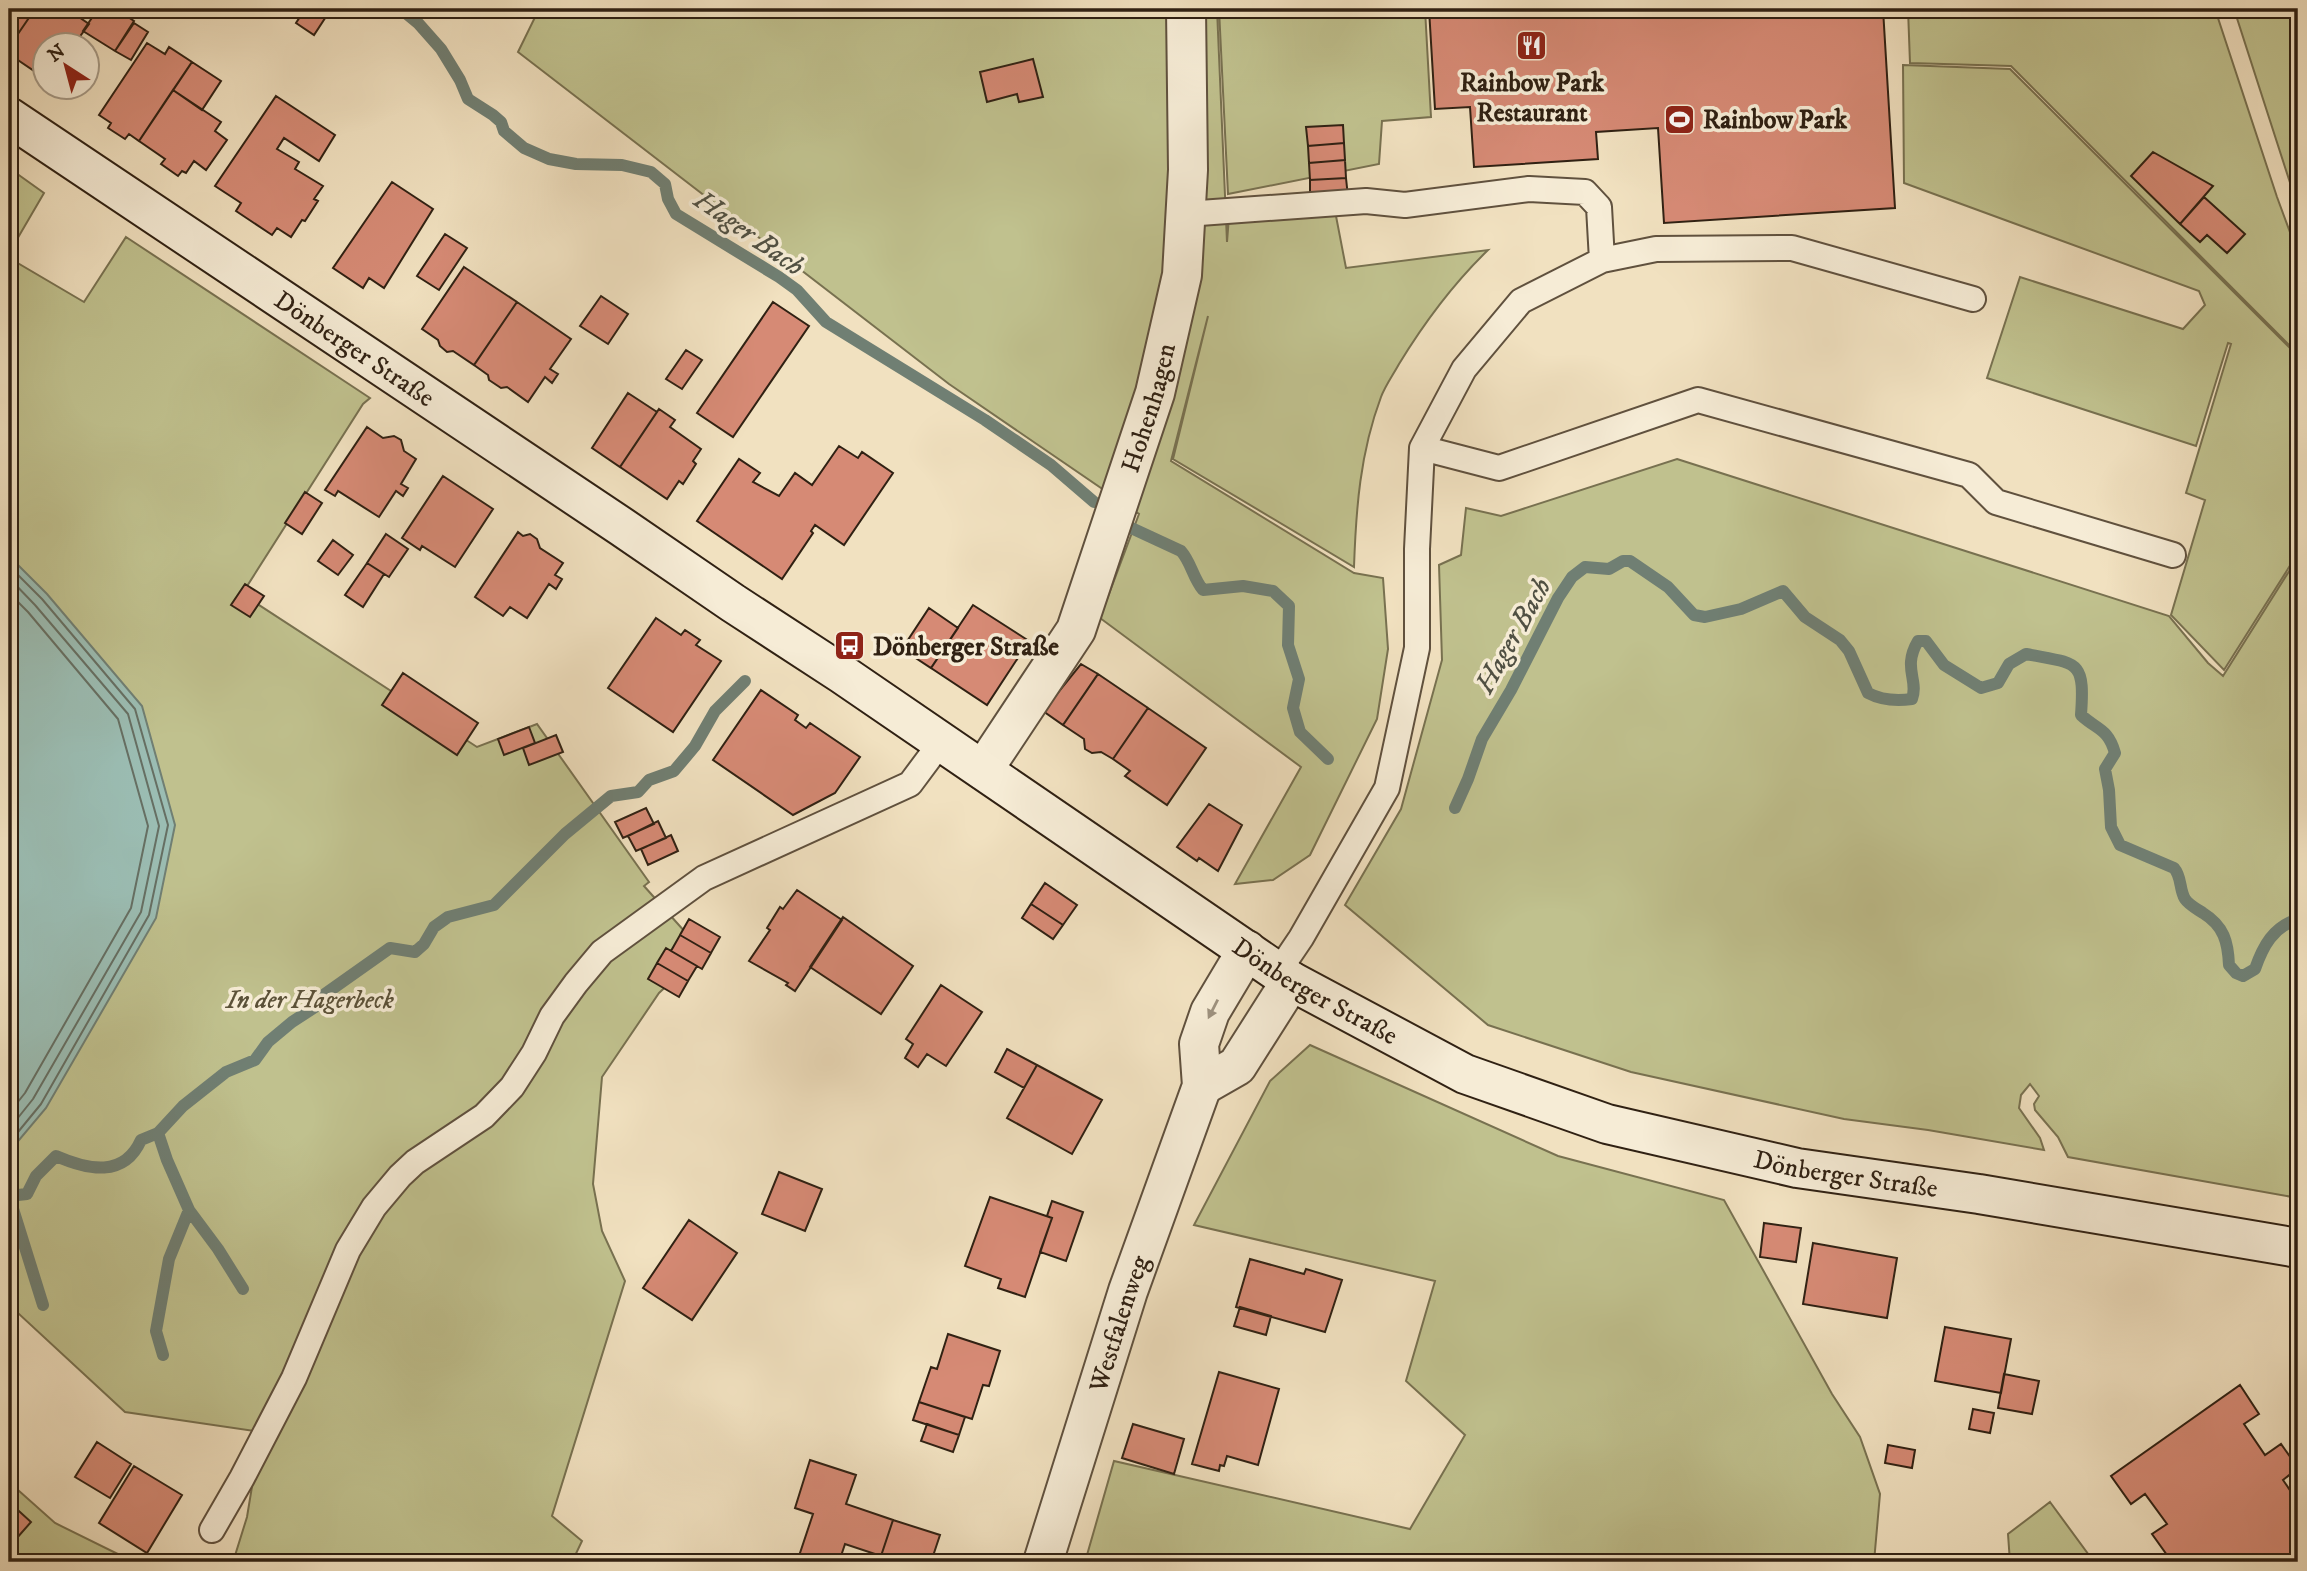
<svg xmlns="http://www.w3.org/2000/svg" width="2307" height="1571" viewBox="0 0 2307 1571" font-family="'IM FELL DW Pica',serif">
  <rect width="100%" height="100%" fill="#f1e1c0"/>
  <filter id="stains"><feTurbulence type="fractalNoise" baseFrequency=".00286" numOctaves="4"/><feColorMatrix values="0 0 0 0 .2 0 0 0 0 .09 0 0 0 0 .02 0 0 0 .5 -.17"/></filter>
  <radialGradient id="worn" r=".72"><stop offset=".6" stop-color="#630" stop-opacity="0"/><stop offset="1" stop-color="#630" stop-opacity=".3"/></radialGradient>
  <path fill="#c0c18e" stroke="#787150" stroke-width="2" d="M539,9H1217L1227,242L1229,216H1336L1346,268L1488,250C1454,283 1424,323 1399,364C1393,375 1385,386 1381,397C1360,453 1356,509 1354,567L1173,459L1208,316L1171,461L1354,573L1383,578L1388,649L1377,719L1310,855L1273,880L1235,884L1301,767L1100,618L1139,514L949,384L518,52Z
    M1219,9H1425L1431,117L1382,121L1379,164L1228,194Z
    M1908,9H2215L2277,197L2298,254V354L2011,66L1910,63Z
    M2234,9H2298V208L2294,195Z
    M1903,65L2010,69L2298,356V553L2224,670L2171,615L2205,500L2186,493L2231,344L2228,343L2196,446L1987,378L2020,277L2183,329L2205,305L2199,291L1904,183Z
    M9,168L44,193L9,253Z
    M126,237L370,398L363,404L242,594L477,747L537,724L649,882L644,886L703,952L659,993L602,1077L593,1184L602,1231L625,1281L552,1516L582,1541L572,1562H233L247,1517L261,1432L125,1412L18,1313L9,1321V258L84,302Z
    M1677,459L2169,616L2208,663L2223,676L2298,557V1198L2068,1157L2058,1137L2035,1110L2034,1104L2039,1096L2030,1084L2021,1095L2019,1108L2040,1138L2044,1150L1928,1130L1844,1119L1631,1072L1488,1025L1345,905L1401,809L1442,660L1439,565L1461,555L1466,508L1501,516Z
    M1310,1045L1558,1156L1724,1200L1832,1394L1860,1437L1880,1494L1874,1562H1085L1114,1461L1410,1529L1465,1435L1406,1381L1435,1281L1194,1225L1270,1081Z
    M9,1482L55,1523L134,1562H9Z
    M2050,1502L2094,1562H2010L2008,1534Z"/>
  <path fill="#9bbdb3" stroke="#707f73" stroke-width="2" d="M9,556L47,594L142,706L175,825L156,918L46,1108L9,1152Z"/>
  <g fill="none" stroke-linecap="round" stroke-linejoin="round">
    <path stroke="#666f63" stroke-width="2" d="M9,566L42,599L135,709L168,825L149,915L41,1104L9,1143
      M9,578L35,605L128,714L159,826L141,912L33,1099L9,1129
      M9,593L28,612L118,719L148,826L131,908L25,1093L9,1113"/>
    <path stroke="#707f73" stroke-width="12" d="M401,9L418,23L441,49L460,80L468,99L493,115L501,122L504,131L524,148L549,159L576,164L622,165L651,172L665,184L668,199L676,214L779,277L797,290L826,322L985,420L1051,465L1094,502
      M1127,526L1181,551C1191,562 1193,578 1203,590L1243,586L1273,591L1289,606L1288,645L1299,679L1293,708L1300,732L1328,759
      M1455,808L1468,779L1482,739L1511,690L1558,598L1572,577L1585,567L1609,569L1623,561H1630L1668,587L1694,615L1705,617L1741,609L1783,591L1805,617L1840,640L1849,651L1868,693C1881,700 1897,701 1912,699C1919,680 1902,668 1918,641H1926L1944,665L1981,688L1998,683L2009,664L2026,654C2078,664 2085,659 2081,715C2097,730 2108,728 2115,753L2105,769L2109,790L2111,827L2120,845L2174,868C2182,877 2179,889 2185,899C2189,905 2197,909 2203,913C2224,926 2228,942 2229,965L2236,973L2243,976L2255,969C2263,946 2273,927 2298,919
      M158,1133L167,1160L189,1210L218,1249L243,1289
      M9,1196L27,1194L36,1176L56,1156C88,1170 124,1178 141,1140L158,1133L183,1106L226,1072L255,1060L268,1042L292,1022L315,1007L325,994L390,948L415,952L424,944L434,927L448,917L494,905L565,834L611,796L638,792L649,780L674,771L695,746L715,711L745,681
      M9,1196L43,1305
      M163,1355L156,1331L169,1259L189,1210"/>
  </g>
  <path fill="#d68a75" stroke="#302113" stroke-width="2" d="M9,9H35L9,47Z
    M35,9H67L89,24L73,46H46V79L9,54V47Z
    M98,9H116L134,21L115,51L83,31Z
    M305,9H331L314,35L296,23Z
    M1429,9H1883L1895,208L1664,223L1658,128L1596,132L1598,159L1474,167L1470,107L1435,109Z
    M134,23L148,32L131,60L115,51Z
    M147,43L165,54L169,47L192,62L139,141L129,134L125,139L108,128L111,123L99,115Z
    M1033,59L1043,97L1019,102L1017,94L987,102L980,72Z
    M192,62L221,81L202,110L173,90Z
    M173,90L221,122L215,131L227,140L206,170L194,161L186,173L182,171L178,176L161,164L165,159L139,141Z
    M276,96L335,135L319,161L284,138L277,149L299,162L295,169L323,186L314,199L318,201L305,221L302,220L291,237L277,228L272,235L236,211L241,203L215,186Z
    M1343,125L1344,143L1308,146L1306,127Z
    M1344,143L1345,160L1309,163L1308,146Z
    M2153,152L2213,186L2180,224L2131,176Z
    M1345,160L1346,178L1310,180L1309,163Z
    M1346,178L1348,197L1310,198V180Z
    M392,182L433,209L384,288L369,278L363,288L333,268Z
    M2204,197L2245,234L2227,253L2207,235L2200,242L2180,224Z
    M445,234L467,248L439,290L417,276Z
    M464,267L517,302L474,365L453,351L447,352L440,346L438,340L422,329Z
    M601,296L628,314L608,344L580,326Z
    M517,302L571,339L550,369L558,374L552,383L545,377L528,402L507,387L501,388L489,380L488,375L474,365Z
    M773,302L809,326L733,437L697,413Z
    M686,350L702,360L682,389L666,379Z
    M628,393L657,412L620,467L592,448Z
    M659,409L675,420L670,427L701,449L693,461L696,464L683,484L679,481L667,499L620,467Z
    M367,427L383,438L394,436L401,440L404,451L416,459L401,484L408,488L403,496L396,491L379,517L338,491L335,496L325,490Z
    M839,446L858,458L862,452L893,473L844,545L815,525L811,531L813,533L782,579L697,521L739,459L760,473L753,482L779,496L795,473L812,485Z
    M443,476L493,509L455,567L422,546L420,550L402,538Z
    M305,492L322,503L302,534L285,523Z
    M518,532L523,536L530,534L537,539L540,548L563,563L555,575L562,579L556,589L549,584L527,618L510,607L503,616L475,597Z
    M386,534L408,549L389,577L367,563Z
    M333,540L353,555L338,575L318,561Z
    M367,563L384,574L363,607L345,595Z
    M245,584L264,596L250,617L231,605Z
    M973,605L1029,641L987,705L931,668Z
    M929,608L958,628L931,668L902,649Z
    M656,618L681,635L685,630L700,640L696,645L721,661L673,732L608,688Z
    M1081,664L1098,674L1063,725L1043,711Z
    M403,673L478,723L457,755L382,705Z
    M1098,674L1148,708L1113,759L1101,752L1092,753L1085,749L1084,739L1063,725Z
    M761,690L798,715L795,720L806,728L810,723L860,757L835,793L793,815L713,760Z
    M1148,708L1206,748L1167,805L1125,776L1130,771L1113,759Z
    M529,727L535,743L504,755L498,739Z
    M556,735L563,752L529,765L523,748Z
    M1209,804L1242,825L1218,871L1199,858L1197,861L1177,847Z
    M646,808L654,824L623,838L615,822Z
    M658,821L666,838L636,851L628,836Z
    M671,835L678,851L648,865L641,849Z
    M1045,883L1077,905L1063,925L1031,904Z
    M797,890L842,920L795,991L786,985L788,983L749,961L770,930L767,928L780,907L783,909Z
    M1031,904L1063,925L1053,939L1022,918Z
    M843,917L913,966L881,1014L810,967Z
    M689,919L720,937L711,953L680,935Z
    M680,935L711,953L702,969L671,951Z
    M666,948L697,966L688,981L657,963Z
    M657,963L688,981L679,997L648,979Z
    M941,985L982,1012L946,1066L927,1054L918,1067L905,1058L913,1044L906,1039Z
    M1007,1049L1037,1065L1024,1088L995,1072Z
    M1037,1065L1102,1100L1072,1154L1007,1118Z
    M779,1172L822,1189L805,1231L762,1214Z
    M990,1197L1052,1218L1025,1297L998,1288L1001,1279L965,1266Z
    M1052,1201L1083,1212L1066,1261L1040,1252L1052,1218L1047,1216Z
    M689,1220L737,1253L692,1320L643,1288Z
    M1764,1223L1801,1228L1796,1262L1760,1257Z
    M1813,1243L1897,1258L1887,1318L1803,1304Z
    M1250,1259L1304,1274L1306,1269L1342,1280L1325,1332L1236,1307Z
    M1240,1307L1271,1316L1266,1335L1234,1326Z
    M1945,1327L2011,1339L2001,1393L1935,1381Z
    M948,1334L1000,1351L989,1386L983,1385L972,1419L919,1402L931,1367L937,1369Z
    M1219,1372L1279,1389L1258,1465L1227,1456L1224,1466L1220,1465L1219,1471L1192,1464Z
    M2004,1374L2039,1381L2032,1414L1998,1408Z
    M2240,1385L2259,1414L2244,1424L2265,1455L2281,1444L2298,1468L2283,1480L2298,1502V1562H2172L2152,1534L2167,1524L2145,1494L2131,1504L2111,1476Z
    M919,1402L965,1417L959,1435L913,1420Z
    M1973,1409L1994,1413L1990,1433L1969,1429Z
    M927,1424L959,1435L953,1452L921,1441Z
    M1133,1424L1184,1439L1174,1474L1122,1458Z
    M97,1442L131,1464L110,1498L75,1477Z
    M1888,1445L1915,1450L1912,1468L1885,1463Z
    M810,1460L856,1475L846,1504L893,1520L881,1556L845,1544L839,1562H797L813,1514L795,1508Z
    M134,1466L182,1495L147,1553L99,1523Z
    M9,1502L31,1522L9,1547Z
    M893,1520L940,1535L931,1562H879Z"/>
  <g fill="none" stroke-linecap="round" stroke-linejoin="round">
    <defs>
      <path id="lane" d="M1186,214L1366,201L1405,205L1529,189L1585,192L1599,207L1602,260
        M1422,448L1499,468L1698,400L1969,475L1996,502L2173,555
        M1278,972L1301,938L1387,788L1417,648V549L1422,448L1464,369L1521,301L1602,260L1656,249L1792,248L1973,299
        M212,1530L242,1478L294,1378L348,1250L374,1207L400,1176L415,1162L484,1116L512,1087L534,1053L552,1016L576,983L602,952L704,878L910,784L942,741"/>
      <g id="street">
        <path id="s1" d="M983,770L1076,630L1155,393L1182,275L1188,170L1186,9"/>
        <path d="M1202,1086L1237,1066L1291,981"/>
        <path id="s2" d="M1043,1562L1128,1291L1202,1086L1199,1044L1210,1012L1247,950"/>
      </g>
      <g id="secondary">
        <path id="s3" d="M9,117L622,527L733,603L842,674L1291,981L1465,1074L1607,1124L1797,1168L1979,1194L2298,1248"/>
      </g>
    </defs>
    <use href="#lane" stroke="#60513e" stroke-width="28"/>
    <use href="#street" stroke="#60513e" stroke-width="42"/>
    <use href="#secondary" stroke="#302113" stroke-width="42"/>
    <use href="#lane" stroke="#f6ecd6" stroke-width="24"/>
    <use href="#street" stroke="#f6ecd6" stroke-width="38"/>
    <use href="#secondary" stroke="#f6ecd6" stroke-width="38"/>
  </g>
  <defs><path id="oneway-solid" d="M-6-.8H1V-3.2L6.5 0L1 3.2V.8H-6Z" transform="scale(1.75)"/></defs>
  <use fill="#9d917e" href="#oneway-solid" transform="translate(1213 1009) rotate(117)"/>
  <defs>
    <symbol id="restaurant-square" viewBox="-11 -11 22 22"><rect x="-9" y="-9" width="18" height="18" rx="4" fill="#8f2418" stroke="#f6ecd6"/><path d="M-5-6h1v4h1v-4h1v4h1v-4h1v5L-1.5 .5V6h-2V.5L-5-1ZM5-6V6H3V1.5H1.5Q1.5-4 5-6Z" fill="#fff"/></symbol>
    <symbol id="stadium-square" viewBox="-11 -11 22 22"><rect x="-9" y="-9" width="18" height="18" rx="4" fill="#8f2418" stroke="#f6ecd6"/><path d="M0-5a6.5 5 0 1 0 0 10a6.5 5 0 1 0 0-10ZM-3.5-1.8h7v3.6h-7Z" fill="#fff"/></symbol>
    <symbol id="bus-square" viewBox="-11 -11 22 22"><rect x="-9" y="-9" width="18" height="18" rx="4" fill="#8f2418" stroke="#f6ecd6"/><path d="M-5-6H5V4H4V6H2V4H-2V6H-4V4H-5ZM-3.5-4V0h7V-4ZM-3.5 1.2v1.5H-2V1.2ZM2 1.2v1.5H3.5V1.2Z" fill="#fff"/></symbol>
  </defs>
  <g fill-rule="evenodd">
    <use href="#restaurant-square" x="1514" y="28" width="35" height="35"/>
    <use href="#stadium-square" x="1662" y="102" width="35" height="35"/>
    <use href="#bus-square" x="832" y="628" width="35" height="35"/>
  </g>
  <g text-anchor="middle" stroke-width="7" stroke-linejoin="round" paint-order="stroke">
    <g font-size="26" font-weight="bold" fill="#302113" stroke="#f6ecd6" text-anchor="start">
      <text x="1532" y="91" text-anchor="middle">Rainbow Park<tspan x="1532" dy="30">Restaurant</tspan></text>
      <text x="1703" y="128">Rainbow Park</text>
      <text x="873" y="655">Dönberger Straße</text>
    </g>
    <g font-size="26" fill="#302113" stroke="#f6ecd6">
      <text dy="9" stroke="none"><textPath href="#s3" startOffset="416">Dönberger Straße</textPath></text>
      <text dy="9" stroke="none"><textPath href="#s1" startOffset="402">Hohenhagen</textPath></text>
      <text dy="9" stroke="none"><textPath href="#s3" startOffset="1572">Dönberger Straße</textPath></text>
      <text dy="9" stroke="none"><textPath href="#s3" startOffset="2138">Dönberger Straße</textPath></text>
      <text dy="9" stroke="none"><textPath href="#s2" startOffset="250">Westfalenweg</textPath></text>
    </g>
    <g font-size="26" font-style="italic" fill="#5b5138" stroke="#f6ecd6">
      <text x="310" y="1008">In der Hagerbeck</text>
    </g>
    <g font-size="28" font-style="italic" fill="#505043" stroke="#f6ecd6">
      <text transform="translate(750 232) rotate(35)" y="10">Hager Bach</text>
      <text transform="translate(1512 635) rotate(-61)" y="10">Hager Bach</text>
    </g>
  </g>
  <rect width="2307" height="1571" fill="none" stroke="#f1e1c0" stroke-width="35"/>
  <rect x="10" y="10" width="2286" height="1550" fill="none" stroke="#302113" stroke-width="3.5"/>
  <rect x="18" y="18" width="2272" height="1536" fill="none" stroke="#302113" stroke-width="2"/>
  <g transform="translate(66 66) rotate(324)"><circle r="33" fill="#f6ecd6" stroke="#a79b88" stroke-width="2"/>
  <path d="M0-5L12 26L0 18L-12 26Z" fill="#8f2418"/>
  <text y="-10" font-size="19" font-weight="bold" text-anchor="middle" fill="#302113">N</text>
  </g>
  <rect width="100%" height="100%" filter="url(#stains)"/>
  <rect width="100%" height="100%" fill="url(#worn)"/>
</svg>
